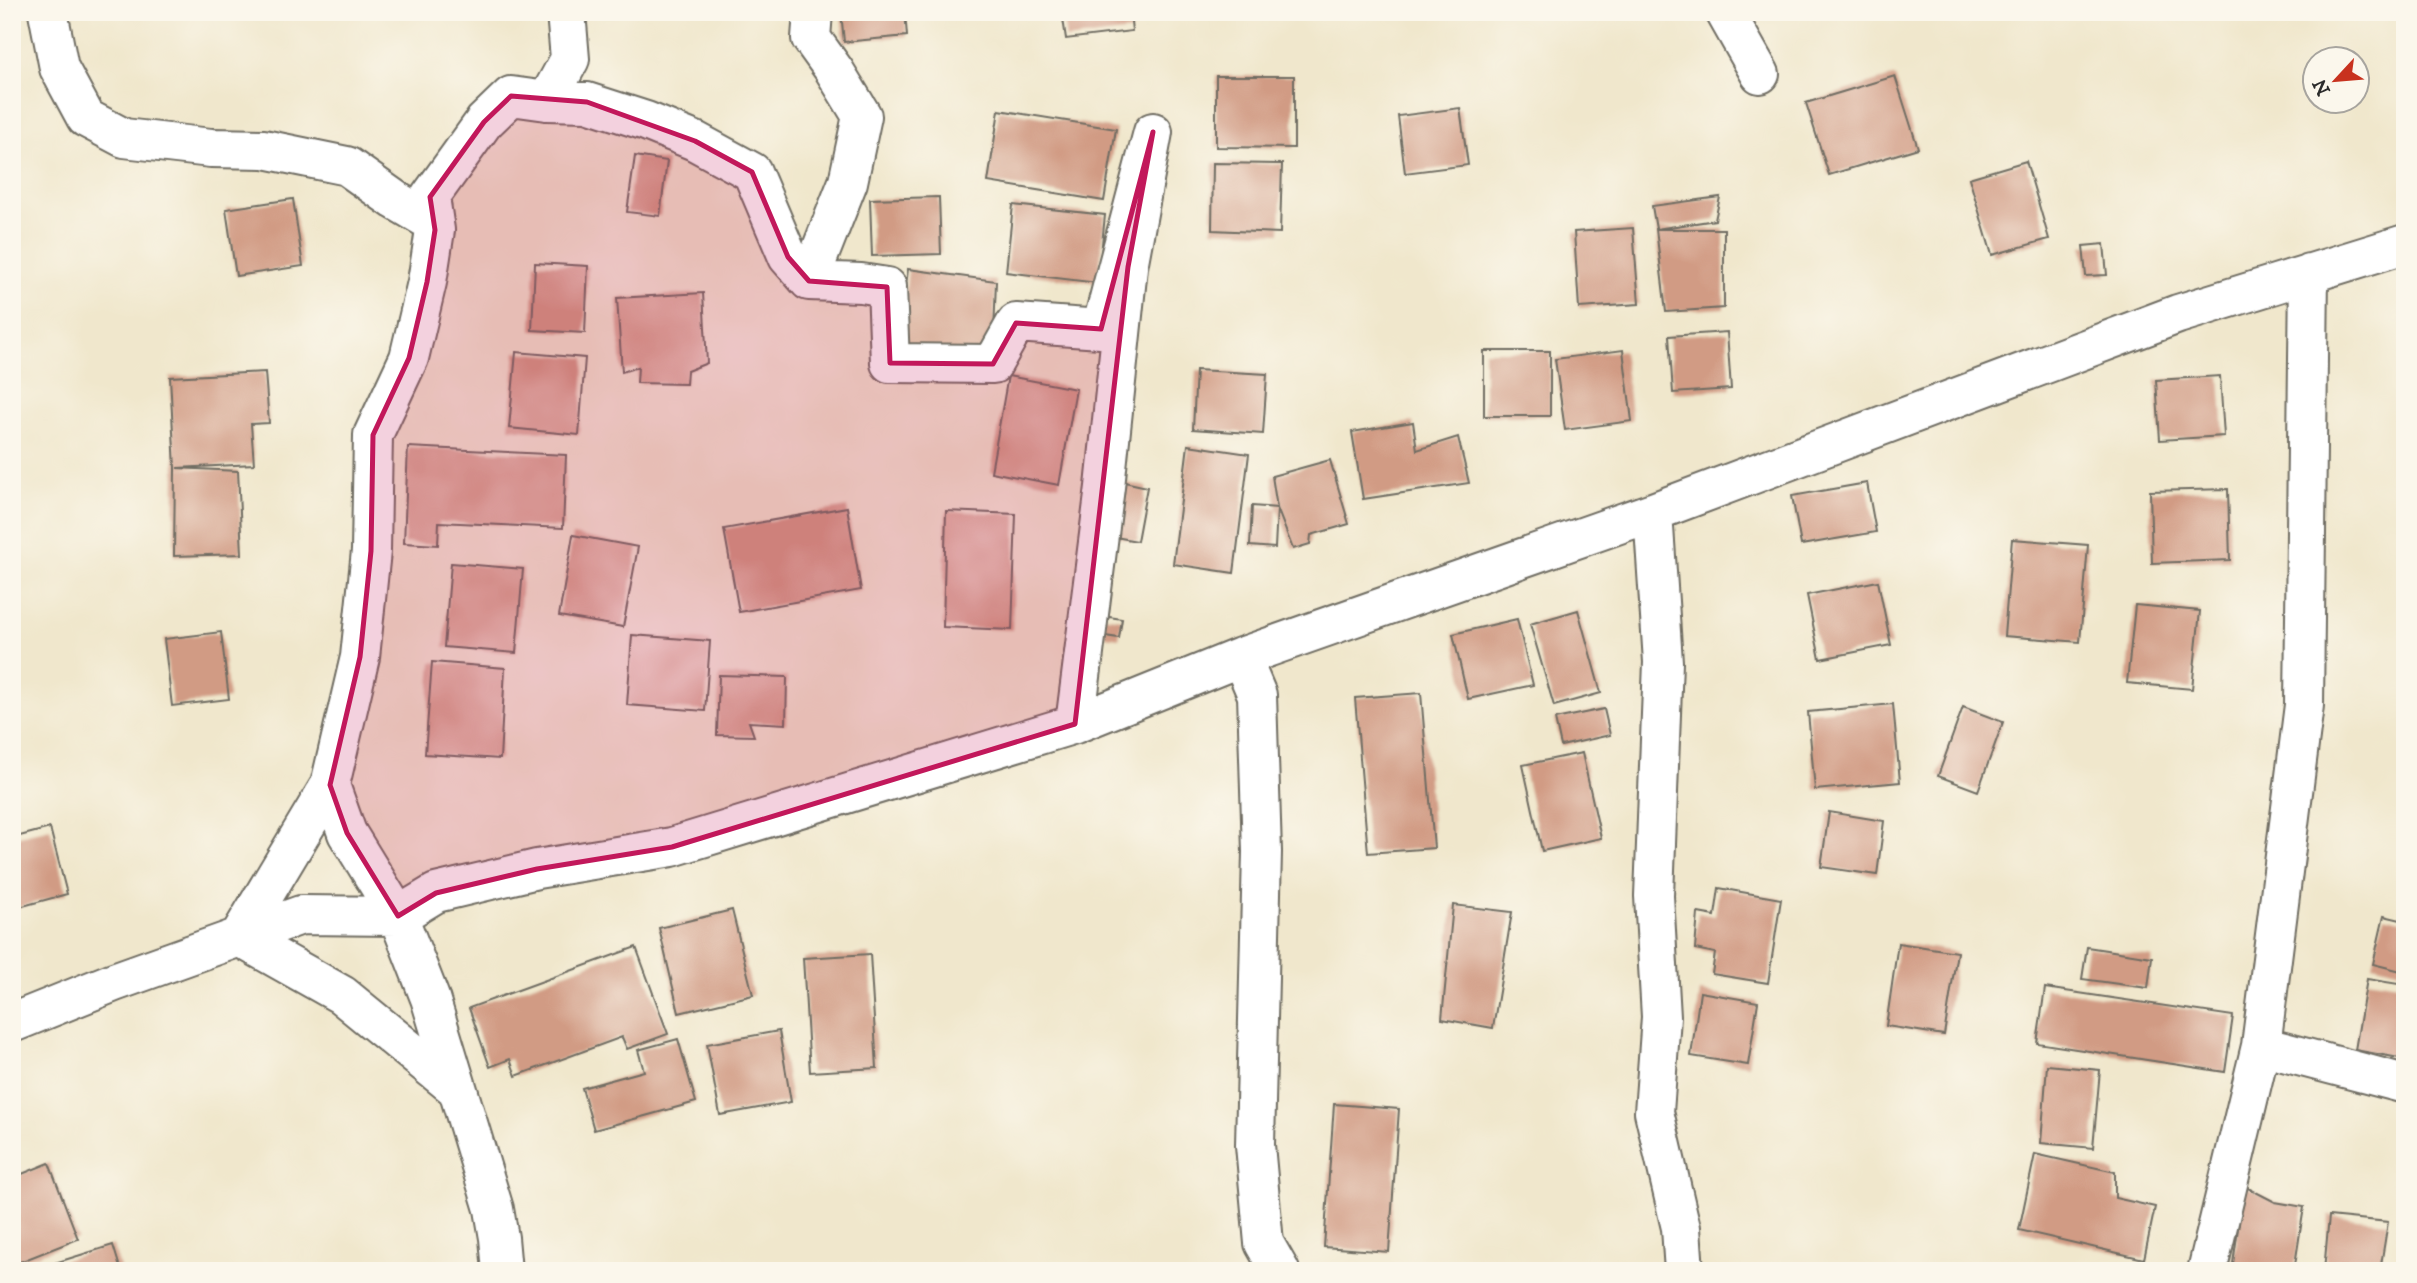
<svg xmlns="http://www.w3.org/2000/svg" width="2417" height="1283" viewBox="0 0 2417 1283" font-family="'IM FELL DW Pica',serif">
  <rect width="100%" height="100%" fill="#fbf7ec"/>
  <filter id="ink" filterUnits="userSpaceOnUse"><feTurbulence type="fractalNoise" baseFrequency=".0143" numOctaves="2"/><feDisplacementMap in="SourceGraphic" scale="14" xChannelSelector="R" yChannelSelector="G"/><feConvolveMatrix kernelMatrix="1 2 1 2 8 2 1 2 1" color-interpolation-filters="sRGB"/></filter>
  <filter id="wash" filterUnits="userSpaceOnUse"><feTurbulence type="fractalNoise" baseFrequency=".00686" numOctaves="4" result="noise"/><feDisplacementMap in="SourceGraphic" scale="28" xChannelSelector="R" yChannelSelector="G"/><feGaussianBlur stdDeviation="1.57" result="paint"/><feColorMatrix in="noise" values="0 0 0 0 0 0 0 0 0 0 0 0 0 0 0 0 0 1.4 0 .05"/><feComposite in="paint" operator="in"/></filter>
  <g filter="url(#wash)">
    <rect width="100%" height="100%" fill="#f0e7cc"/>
    <g id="blocks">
      <path fill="#d19b84" d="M841,12H905L907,36L844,42Z
        M1062,12H1130L1132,31L1066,39Z
        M1216,76H1294V148L1216,147Z
        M1895,76L1918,148L1829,175L1806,103Z
        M1460,108L1468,165L1405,173L1398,116Z
        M999,110L1116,129L1104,201L988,182Z
        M635,156L667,161L660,216L627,212Z
        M2026,161L2049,239L1992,255L1969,178Z
        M1213,163L1282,164L1280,233L1212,230Z
        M939,197L941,254L872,256L870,199Z
        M1720,197L1715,220L1656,229L1652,206Z
        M293,199L303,266L236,276L226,209Z
        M1013,205L1105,215L1098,283L1006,272Z
        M1633,228L1639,304L1579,308L1574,232Z
        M1656,229H1724V308L1666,312Z
        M2104,244L2107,275L2086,276L2083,246Z
        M535,263L588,266L585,333L532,330Z
        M908,269L996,281L993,359L899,348Z
        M703,293L707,363L687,371L686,384L637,383L638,367L622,372L617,298Z
        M1727,332L1731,389L1673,393L1669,336Z
        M1623,350L1632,421L1565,430L1555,359Z
        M1484,351H1550V416H1484Z
        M516,352L585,358L579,435L509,428Z
        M1196,370L1267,374L1263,434L1193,429Z
        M265,372L269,423L251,424L254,464L177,468L238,471L242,554L174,556L175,468L170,377Z
        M1008,376L1076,389L1059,485L991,472Z
        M2220,376L2224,436L2160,440L2156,380Z
        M1413,422L1417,450L1458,437L1469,483L1363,499L1352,432Z
        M1188,445L1249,454L1234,573L1173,564Z
        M408,447L566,455L563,528L439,522L438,545L404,543Z
        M1330,460L1349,524L1311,535L1310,544L1293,549L1277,508L1272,476Z
        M1120,481L1147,487L1137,541L1110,536Z
        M1867,483L1876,532L1801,545L1792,496Z
        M2228,489L2230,560L2152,563L2150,491Z
        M1252,506L1277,508L1275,548L1250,546Z
        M847,507L861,590L739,612L724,529Z
        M946,511L1016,514L1012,630L943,627Z
        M573,535L638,547L623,627L559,616Z
        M2012,539L2088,545L2080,642L2004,636Z
        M451,563L523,569L516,653L444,647Z
        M1878,581L1891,645L1820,659L1807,595Z
        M2135,605L2200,611L2192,689L2127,683Z
        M1578,610L1601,693L1554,706L1530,624Z
        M1103,616L1122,619L1119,638L1105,636Z
        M1517,619L1533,685L1468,699L1453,634Z
        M221,632L229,699L172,706L164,639Z
        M632,635L710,641L705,711L627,705Z
        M432,662L505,668L500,759L425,754Z
        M719,675L787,677L786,724L749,722L754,736L717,735Z
        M1421,693L1434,848L1368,853L1355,698Z
        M1893,704L1900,782L1815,790L1808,712Z
        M1963,707L2003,722L1978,791L1938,776Z
        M1604,709L1610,735L1561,746L1555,719Z
        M1582,753L1601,838L1542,851L1523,765Z
        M1829,812L1884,821L1877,875L1821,867Z
        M50,828L67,894L12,909V838Z
        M1719,888L1781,899L1768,983L1712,974L1715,953L1695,949L1698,913L1715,916Z
        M1453,905L1512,912L1493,1028L1442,1019Z
        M732,910L753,995L679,1013L659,928Z
        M2384,916L2405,921V972L2373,964Z
        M1898,943L1957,952L1944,1035L1886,1026Z
        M636,947L668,1034L627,1049L622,1037L516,1076L510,1059L490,1067L469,1008Z
        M2087,947L2152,957L2148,988L2082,979Z
        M870,954L877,1068L810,1072L803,958Z
        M2367,979L2405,985V1059L2355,1050Z
        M2045,988L2233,1016L2225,1072L2037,1043Z
        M1700,992L1758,1002L1748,1065L1691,1056Z
        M779,1031L791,1102L720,1115L707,1044Z
        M678,1039L696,1102L594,1130L582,1088L644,1071L638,1050Z
        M2047,1065L2100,1070L2093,1148L2041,1143Z
        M1334,1104L1399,1109L1389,1252L1324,1247Z
        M2035,1154L2115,1172V1198L2155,1207L2144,1259L2019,1230Z
        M49,1163L78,1239L12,1265V1178Z
        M2244,1186L2275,1202L2304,1207L2294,1271H2232Z
        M2329,1216L2388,1222L2380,1271H2324Z
        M113,1245L121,1271H33L32,1270Z"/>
    </g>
  </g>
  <g filter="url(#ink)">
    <use href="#blocks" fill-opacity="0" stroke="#706d63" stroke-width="2"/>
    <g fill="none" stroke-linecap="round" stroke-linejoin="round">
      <defs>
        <path id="minor" d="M48,12L59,68L86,118L124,138L211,148L264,149L347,166L395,200L434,223
          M1725,12L1760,74
          M547,101L570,59L566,12
          M809,281L848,182L862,116L834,70L811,38L813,12
          M1653,512L1663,662L1654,896L1661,1017L1654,1112L1681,1228L1684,1271
          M1241,657L1257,695L1262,852L1255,1145L1264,1243L1280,1271
          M330,785L347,833L398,916L430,998L494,1209L499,1238L502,1271
          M12,1023L114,982L301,915L398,916L436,893L537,869L672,847L1075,724L1241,657L1653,512L2178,314L2405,244
          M2261,1046L2405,1084
          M457,1089L342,995L239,937L330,785L360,657L371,551L373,435L409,358L427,282L435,230L430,197L484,122L511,96L547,101L587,102L646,121L695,141L752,172L788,257L809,281L861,283L887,287L890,363L993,364L1016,323L1101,329L1153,132L1128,267L1105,487L1075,724
          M2207,1271L2261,1046L2304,705L2309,273"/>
      </defs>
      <use href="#minor" stroke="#706d63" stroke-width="42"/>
      <use href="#minor" stroke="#fff" stroke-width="38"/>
    </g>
  </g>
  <path fill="#c2185b" fill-opacity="0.2" stroke="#c2185b" stroke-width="5" stroke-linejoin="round" d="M511,96L587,102L695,141L752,172L788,257L809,281L887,287L890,363L993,364L1016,323L1101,329L1153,132L1128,267L1075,724L672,847L537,869L436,893L398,916L347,833L330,785L360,657L371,551L373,435L409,358L427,282L435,230L430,197L484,122Z"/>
  <rect width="2417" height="1283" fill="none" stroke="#fbf7ec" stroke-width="42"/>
  <g transform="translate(2336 80) rotate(244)"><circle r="33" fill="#fbf7ec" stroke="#a8a59f" stroke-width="2"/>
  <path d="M0-5L12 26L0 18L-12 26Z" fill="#c8321e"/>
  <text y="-10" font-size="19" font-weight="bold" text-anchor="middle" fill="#2b2b2b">N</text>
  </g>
</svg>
